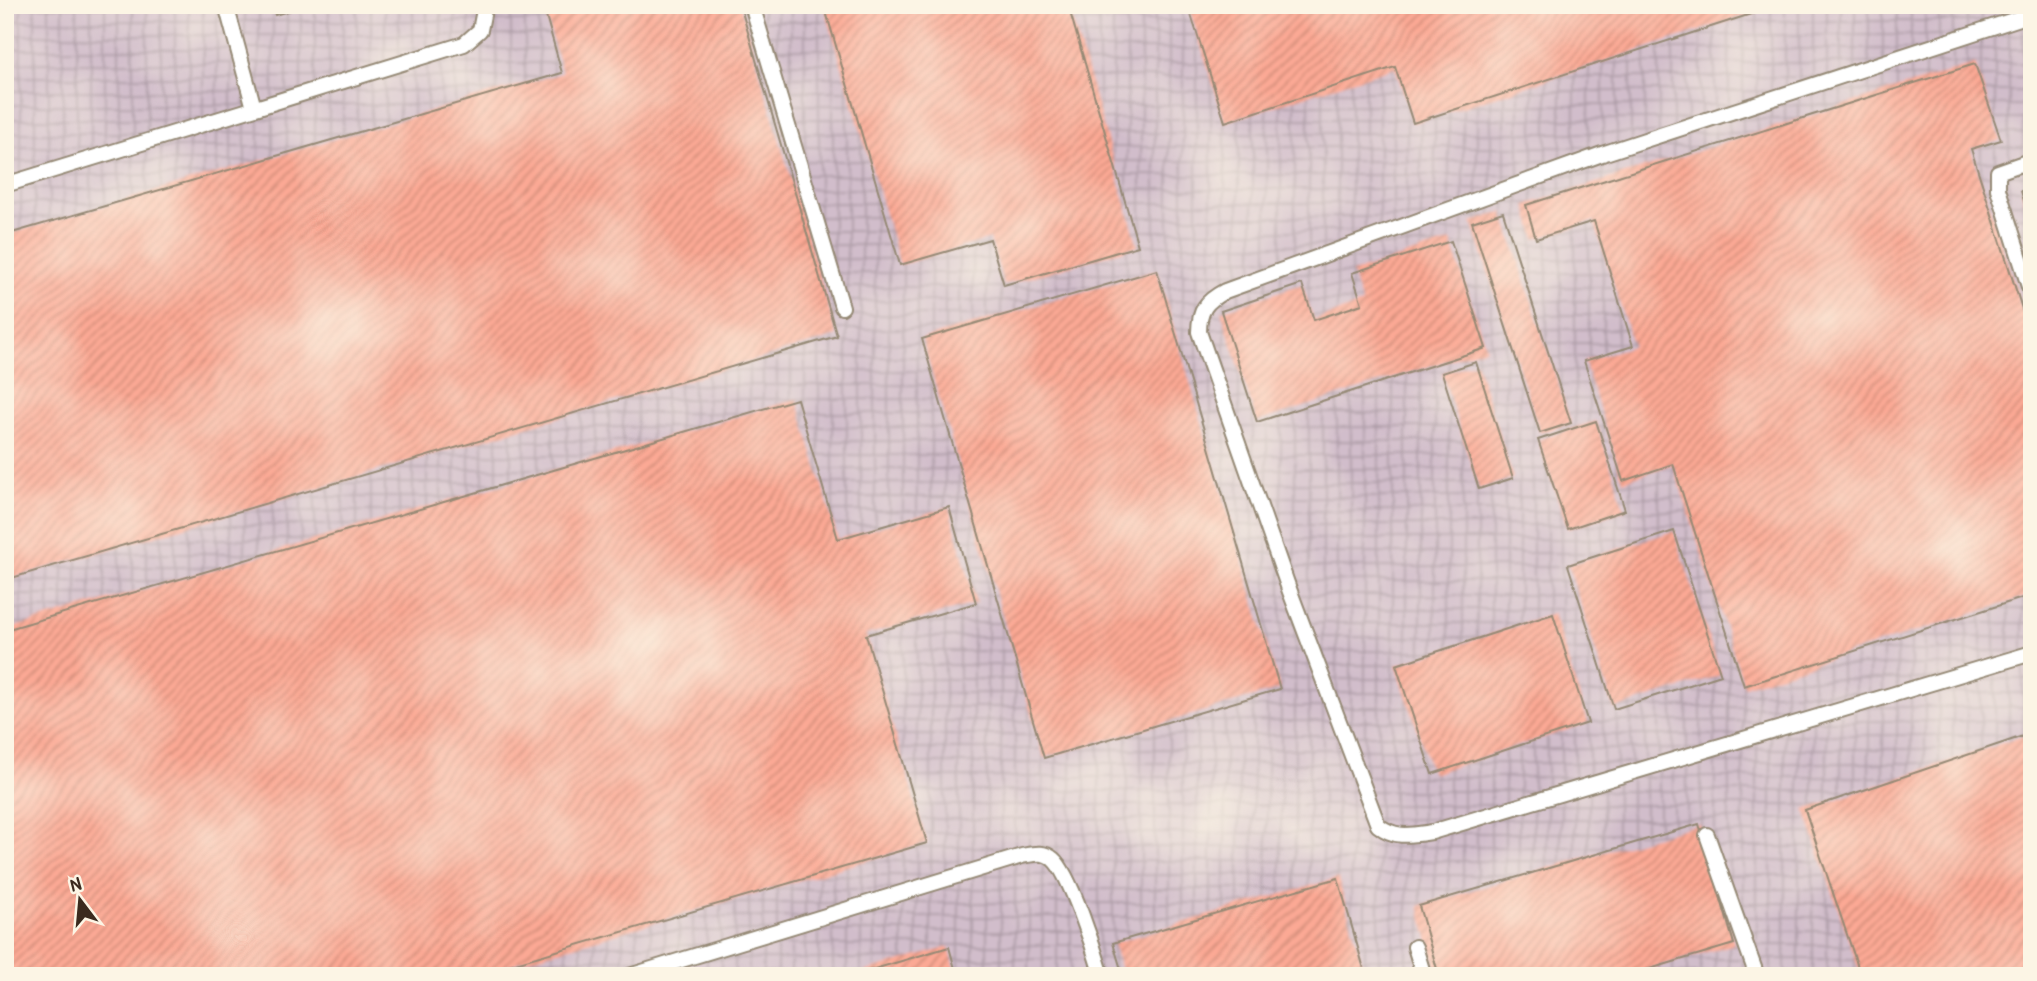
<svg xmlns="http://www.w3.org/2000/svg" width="2037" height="981" viewBox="0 0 2037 981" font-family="'Patrick Hand',sans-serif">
  <defs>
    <pattern id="industrial-grid" width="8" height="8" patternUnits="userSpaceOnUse" patternTransform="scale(1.75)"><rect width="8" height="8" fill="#d1bdcb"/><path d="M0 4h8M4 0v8" fill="none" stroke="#ab9aa4"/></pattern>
    <pattern id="building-hatch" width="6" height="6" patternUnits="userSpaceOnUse" patternTransform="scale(1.75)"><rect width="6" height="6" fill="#fca994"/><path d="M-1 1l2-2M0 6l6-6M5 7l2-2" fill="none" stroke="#cd8a78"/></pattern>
  </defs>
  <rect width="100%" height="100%" fill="#fcf5e5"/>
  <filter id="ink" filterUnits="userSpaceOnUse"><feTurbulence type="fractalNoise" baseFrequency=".0143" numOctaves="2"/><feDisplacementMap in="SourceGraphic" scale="14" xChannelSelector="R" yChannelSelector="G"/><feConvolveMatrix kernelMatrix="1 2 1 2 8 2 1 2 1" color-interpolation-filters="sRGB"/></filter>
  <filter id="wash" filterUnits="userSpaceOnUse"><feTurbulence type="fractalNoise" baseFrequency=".00686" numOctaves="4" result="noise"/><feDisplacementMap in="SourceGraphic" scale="28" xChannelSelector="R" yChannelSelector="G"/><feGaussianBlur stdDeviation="1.57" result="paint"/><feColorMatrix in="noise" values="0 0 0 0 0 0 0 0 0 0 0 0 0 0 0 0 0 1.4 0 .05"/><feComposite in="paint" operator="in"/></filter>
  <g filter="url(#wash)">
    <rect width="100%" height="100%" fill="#efe8cc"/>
    <path fill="url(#industrial-grid)" d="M5,5H2032V976H5Z"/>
    <g id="blocks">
      <path fill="url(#building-hatch)" d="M272,5H304V6L275,15Z
        M543,5H740L837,336L5,580V235L562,73Z
        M824,5H1068L1138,246L1004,285L990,239L900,265Z
        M1188,5H1776V6L1413,123L1395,67L1225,122Z
        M1975,64L2001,140L1971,149L2032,340V595L1744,686L1673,464L1623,481L1584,361L1633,346L1594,221L1536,239L1526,205Z
        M2032,188V223H2031L2021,191Z
        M1503,212L1571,423L1540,433L1472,222Z
        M1451,241L1486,348L1257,422L1221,311L1302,284L1314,320L1362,304L1352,273Z
        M1157,270L1280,689L1044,758L922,339Z
        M1476,362L1513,478L1479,489L1442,373Z
        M797,399L838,539L949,507L976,603L866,635L927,843L495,969L497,976H5V630Z
        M1596,421L1625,510L1568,529L1538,440Z
        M1674,531L1721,675L1614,709L1568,565Z
        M1553,614L1588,723L1432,774L1396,665Z
        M2032,733V976H1861L1805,810Z
        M1699,824L1734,944L1626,976H1439L1419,906Z
        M1338,878L1366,976H1123L1113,943Z
        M949,947L957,976H854V975Z"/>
    </g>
  </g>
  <g filter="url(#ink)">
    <use href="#blocks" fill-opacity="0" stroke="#958975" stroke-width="2"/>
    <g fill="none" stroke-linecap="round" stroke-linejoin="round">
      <defs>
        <path id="lane" d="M226,5L254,108
          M752,5L842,307
          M2032,14L1602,154L1225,291C1206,301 1199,310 1199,332L1289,589L1378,825C1395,839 1411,835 1432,832L2032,653
          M2032,160L1998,172V189L2032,296
          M5,185L464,44L480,30L485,5
          M1707,835L1757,976
          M1415,947L1424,976
          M629,976L1022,856C1033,854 1044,851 1053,859C1070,873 1095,952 1102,976"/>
      </defs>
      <use href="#lane" stroke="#958975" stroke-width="18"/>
      <use href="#lane" stroke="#fff" stroke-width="14"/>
    </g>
  </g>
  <rect width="2037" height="981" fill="none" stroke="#fcf5e5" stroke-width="28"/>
  <g transform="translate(80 900) rotate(344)" stroke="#fcf5e5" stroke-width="5" paint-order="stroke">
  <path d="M0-5L12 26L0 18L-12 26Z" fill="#3b2a1e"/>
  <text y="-10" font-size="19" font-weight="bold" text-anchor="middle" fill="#3b2a1e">N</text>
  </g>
</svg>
